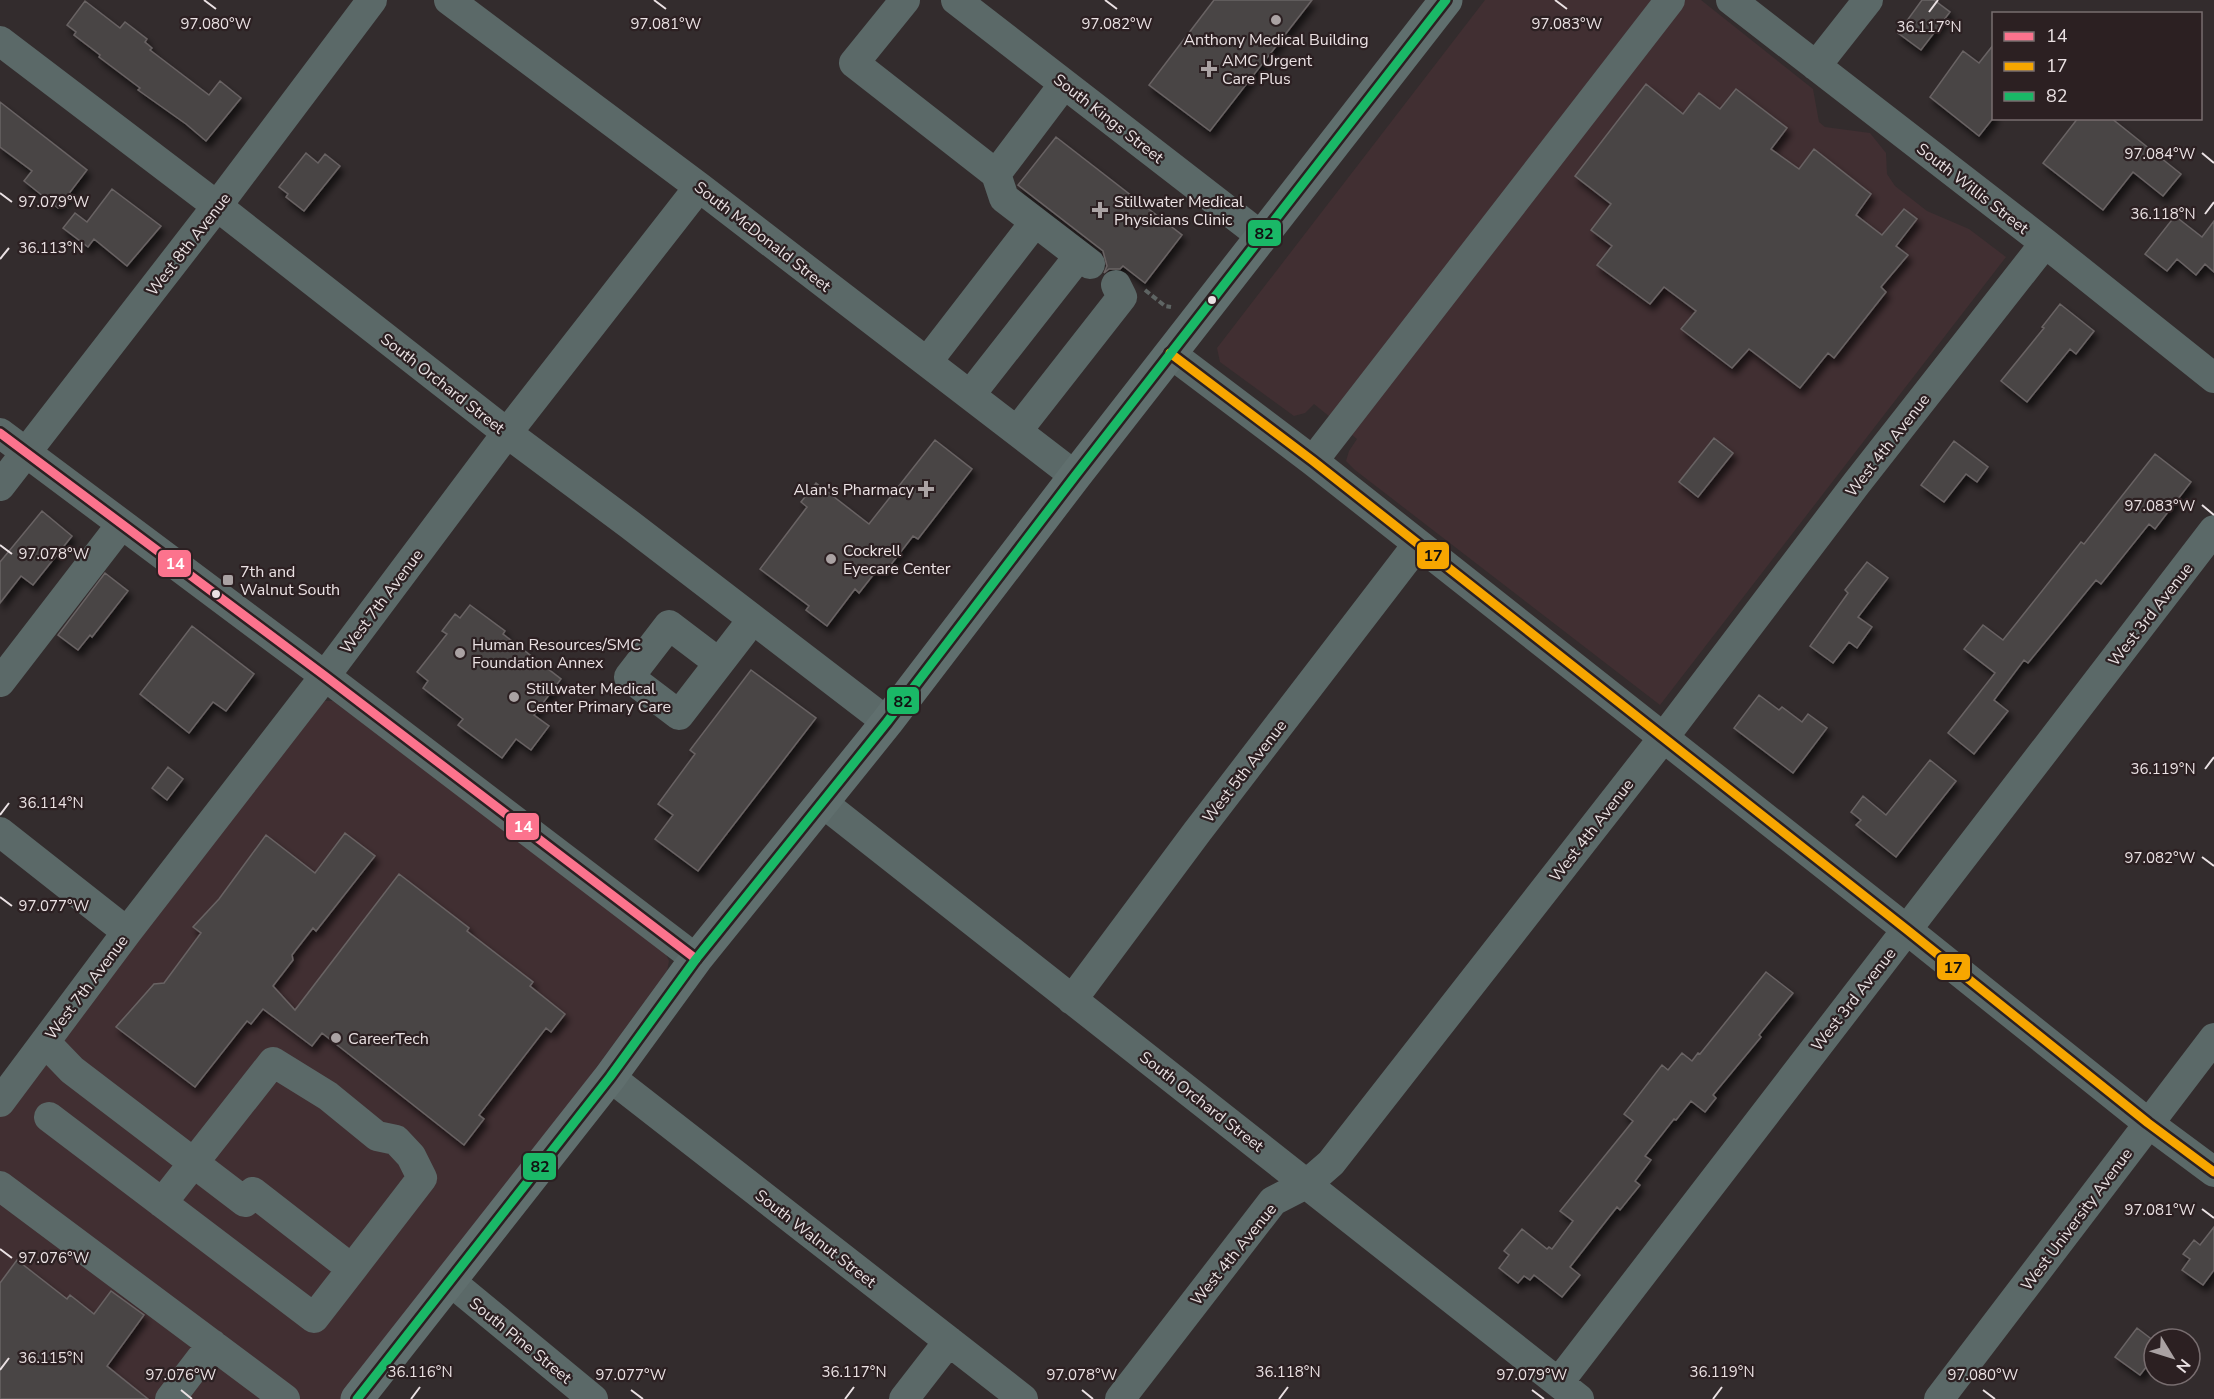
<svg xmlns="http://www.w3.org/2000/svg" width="2214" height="1399" viewBox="0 0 2214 1399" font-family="'Nunito Sans',sans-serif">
  <defs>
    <filter id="shadow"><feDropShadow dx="3.5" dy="6" stdDeviation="3" flood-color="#0009"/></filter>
  </defs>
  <rect width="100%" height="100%" fill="#332c2d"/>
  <path fill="#412f32" d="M1485,0H1701L1813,89L1819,122L1825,127L1870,133L1886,153L1887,174L1895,186L1927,211L1969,229L2006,257L1660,705L1355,470L1346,461L1349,451L1357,439L1314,404L1305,413L1294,416L1220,362L1217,348Z
    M324,701H333L664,950L669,961L667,971L354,1399H0V1105Z"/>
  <path fill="#4a4545" stroke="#696364" stroke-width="1.5" filter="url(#shadow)" d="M1214,0H1312L1210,131L1149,85Z
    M1922,0H1934L1950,12L1921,50L1898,33Z
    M85,1L120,28L125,22L147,39L145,42L152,48L150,50L209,95L220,81L241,98L206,141L186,124L138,90L140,88L99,57L100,55L74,35L76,32L67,25Z
    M1994,44V117L1979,136L1930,97L1963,51L1979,63Z
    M1646,84L1683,114L1699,93L1720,109L1736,89L1787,128L1771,149L1799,169L1814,149L1871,194L1856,215L1882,235L1904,209L1917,219L1896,246L1908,255L1881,287L1886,292L1834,358L1828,353L1800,388L1749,349L1732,368L1681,329L1696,311L1664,287L1650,304L1597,265L1612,246L1591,230L1611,204L1575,176Z
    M0,102L87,170L58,208L24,181L32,171L0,147Z
    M2078,118H2111L2181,174L2163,196L2133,172L2103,210L2043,163Z
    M1056,137L1182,235L1145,283L1123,266L1120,269H1109L1104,273L1107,266L1103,251L1018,185Z
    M306,153L318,163L325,154L340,166L304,211L286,197L288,194L279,187Z
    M112,189L161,226L127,266L94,239L88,247L63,228L75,213L87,222Z
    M2175,216L2202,237L2214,221V272L2205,264L2196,275L2177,259L2167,271L2145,254Z
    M2060,304L2094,331L2076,354L2070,349L2027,402L2001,381L2044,328L2042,327Z
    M1714,438L1733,453L1698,497L1679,482Z
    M935,440L972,469L918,539L913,536L883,575L877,570L859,593L855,589L827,626L806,610L809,606L760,569L807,507L801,502L816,483L869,524Z
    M1954,441L1988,467L1977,482L1966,474L1944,502L1921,485Z
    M2155,454L2191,482L2155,529L2149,524L2101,584L2096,580L2028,663L2024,660L1994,700L2008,711L1974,754L1948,733L1995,673L1964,649L1983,625L2003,640L2081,542L2084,544Z
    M42,511L72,536L33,585L21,576L0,603V562Z
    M1867,562L1888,578L1858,617L1872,627L1857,648L1849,642L1833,663L1810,646L1848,593L1845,590Z
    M105,573L128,591L92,637L90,635L78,650L58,635Z
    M470,605L505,631L503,634L561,679L534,715L549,726L531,750L516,739L502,758L458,725L463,719L423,688L428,681L417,672L447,634L442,631L455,614L460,618Z
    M192,626L254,674L226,711L213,702L189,733L140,694Z
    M751,670L816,718L698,871L655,839L673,815L658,804L695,754L690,750Z
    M1759,695L1779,710L1782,707L1802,722L1808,714L1827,728L1793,773L1734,728Z
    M1930,760L1956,781L1896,857L1856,825L1861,820L1851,812L1863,796L1886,815Z
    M168,767L183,779L167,800L152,788Z
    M345,833L375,856L316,931L313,928L292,955L293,960L273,986L295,1010L399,874L469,928L467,931L533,982L530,986L565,1014L551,1032L546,1028L479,1115L484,1119L464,1145L322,1033L312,1046L263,1009L251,1024L247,1021L195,1087L116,1027L154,984L164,983L201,933L193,927L219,899L266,835L315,873Z
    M1766,972L1793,993L1759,1035L1761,1037L1713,1095L1716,1098L1705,1112L1691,1101L1676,1120L1674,1119L1645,1156L1651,1160L1635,1181L1640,1185L1620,1210L1617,1207L1570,1267L1580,1275L1562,1297L1534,1275L1530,1280L1524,1276L1518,1283L1499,1268L1509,1255L1504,1251L1522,1229L1547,1249L1549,1247L1552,1249L1573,1221L1560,1211L1633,1121L1624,1114L1662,1065L1668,1070L1682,1053L1692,1061L1698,1053L1700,1054Z
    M2214,1227V1270L2203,1285L2182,1270L2190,1259L2183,1254L2194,1240L2200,1245Z
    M17,1260L67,1299L70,1295L94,1314L111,1291L144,1315L107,1366L148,1399H0V1283Z
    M2137,1328L2154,1341V1357L2140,1375L2115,1357Z"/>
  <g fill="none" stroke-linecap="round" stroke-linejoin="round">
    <path stroke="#5e6463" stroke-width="4" stroke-dasharray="6 3" stroke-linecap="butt" d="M1145,290L1165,306L1171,307"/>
    <path stroke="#5b6968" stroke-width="30" d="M449,0L699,187L1075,476
      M905,0L854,63L996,174L1064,84
      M956,0L1261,236
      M1731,0L2045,243L2214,378
      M0,41L217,206L507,433L629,524L887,722
      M1816,66L1868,0
      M996,174L1004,198L1090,264
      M1170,353L1313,461L1906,929L2148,1123L2214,1172
      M927,362L1035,222
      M970,395L1079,256
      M1017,431L1122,297L1116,285
      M0,433L325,676L696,959
      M1313,461L1670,0
      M0,486L217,206L372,0
      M719,663L669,625L629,677L679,715L743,632L752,619
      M0,682L121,525
      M823,803L1579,1399
      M0,832L127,932
      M1072,1000L1197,832L1418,544
      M45,1042L72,1070L245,1202L253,1192L352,1269L314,1318L49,1117
      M610,1077L1023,1399
      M0,1102L127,932L325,676L507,433L699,187
      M0,1186L285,1399
      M162,1203L273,1062L328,1096L377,1136L396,1140L411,1156L422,1178L352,1269
      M450,1281L593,1399
      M1559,1382L2214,530
      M170,1399L212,1344
      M904,1399L949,1341
      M1120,1399L1273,1201L1308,1183L1331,1163L1664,737L1856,484L2045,243
      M1939,1399L2214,1038"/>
    <path stroke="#606f6e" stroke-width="33" d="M357,1399L610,1077L696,959L887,722L1075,476L1446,0"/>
    <defs>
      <path id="bus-1" d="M0,433L325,676L696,959"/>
      <path id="bus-2" d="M1170,353L1313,461L1906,929L2148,1123L2214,1172"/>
      <path id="bus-3" d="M357,1399L610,1077L696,959L887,722L1075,476L1446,0"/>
    </defs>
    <use href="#bus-1" stroke="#2c2022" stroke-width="14"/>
    <use href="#bus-2" stroke="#2c2022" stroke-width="14"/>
    <use href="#bus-3" stroke="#2c2022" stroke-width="14"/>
    <use href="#bus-1" stroke="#fc738d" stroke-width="9"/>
    <use href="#bus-2" stroke="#f7a600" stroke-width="9"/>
    <use href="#bus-3" stroke="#1ab867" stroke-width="9"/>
  </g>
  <path fill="none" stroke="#eae1e3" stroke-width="2" d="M204,0L216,9M654,0L666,9M1105,0L1117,9M1555,0L1567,9M1929,12L1938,0M2202,153L2214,163M0,193L12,202M2205,214L2214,202M0,259L9,248M2202,505L2214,515M0,545L12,554M2205,769L2214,757M0,815L9,803M2202,857L2214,866M0,897L12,906M2202,1209L2214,1218M0,1249L12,1258M0,1370L9,1358M181,1390L192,1399M631,1390L643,1399M1082,1390L1093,1399M1532,1390L1544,1399M1983,1390L1995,1399M411,1399L420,1387M845,1399L854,1387M1279,1399L1288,1387M1713,1399L1722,1387"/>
  <g fill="#aaa2a3" stroke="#2c2022" stroke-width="2">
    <circle cx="1276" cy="20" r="6"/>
    <path d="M1206 60h6v6h6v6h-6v6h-6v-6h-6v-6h6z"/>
    <path d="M1097 201h6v6h6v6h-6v6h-6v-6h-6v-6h6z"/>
    <path d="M923 480h6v6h6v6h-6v6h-6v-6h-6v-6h6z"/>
    <circle cx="831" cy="559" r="6"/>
    <rect x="222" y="574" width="12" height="12" rx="3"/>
    <circle cx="460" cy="653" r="6"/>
    <circle cx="514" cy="697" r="6"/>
    <circle cx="336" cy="1038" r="6"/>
  </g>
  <g fill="#eae1e3" stroke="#2c2022" stroke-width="2">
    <circle cx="1212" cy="300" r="5"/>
    <circle cx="216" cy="594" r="5"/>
  </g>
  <g text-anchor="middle" stroke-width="4.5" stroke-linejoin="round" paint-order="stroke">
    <g font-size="16" fill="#eae1e3" stroke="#2c2022" text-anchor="start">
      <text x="1276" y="45" text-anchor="middle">Anthony Medical Building</text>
      <text x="1222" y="66">AMC Urgent<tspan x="1222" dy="18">Care Plus</tspan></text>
      <text x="1114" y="207">Stillwater Medical<tspan x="1114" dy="18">Physicians Clinic</tspan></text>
      <text x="914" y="495" text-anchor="end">Alan's Pharmacy</text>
      <text x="843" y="556">Cockrell<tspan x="843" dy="18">Eyecare Center</tspan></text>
      <text x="240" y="577">7th and<tspan x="240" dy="18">Walnut South</tspan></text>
      <text x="472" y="650">Human Resources/SMC<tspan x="472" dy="18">Foundation Annex</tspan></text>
      <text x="526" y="694">Stillwater Medical<tspan x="526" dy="18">Center Primary Care</tspan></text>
      <text x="348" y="1044">CareerTech</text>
    </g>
    <g font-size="16" fill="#eae1e3" stroke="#2c2022">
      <text transform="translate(1109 118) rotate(38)" y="6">South Kings Street</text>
      <text transform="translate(1973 188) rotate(38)" y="6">South Willis Street</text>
      <text transform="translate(763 236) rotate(38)" y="6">South McDonald Street</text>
      <text transform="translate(188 244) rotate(-52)" y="6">West 8th Avenue</text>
      <text transform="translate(443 383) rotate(38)" y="6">South Orchard Street</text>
      <text transform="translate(1887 445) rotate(-52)" y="6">West 4th Avenue</text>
      <text transform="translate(381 601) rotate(-53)" y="6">West 7th Avenue</text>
      <text transform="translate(2150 614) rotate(-52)" y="6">West 3rd Avenue</text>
      <text transform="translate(1244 771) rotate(-52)" y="6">West 5th Avenue</text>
      <text transform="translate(1591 830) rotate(-52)" y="6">West 4th Avenue</text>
      <text transform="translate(86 987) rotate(-53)" y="6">West 7th Avenue</text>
      <text transform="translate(1853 999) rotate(-52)" y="6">West 3rd Avenue</text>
      <text transform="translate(1202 1101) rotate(38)" y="6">South Orchard Street</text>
      <text transform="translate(2076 1219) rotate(-53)" y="6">West University Avenue</text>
      <text transform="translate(816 1238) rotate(38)" y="6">South Walnut Street</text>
      <text transform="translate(1233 1254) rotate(-51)" y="6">West 4th Avenue</text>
      <text transform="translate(521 1340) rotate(39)" y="6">South Pine Street</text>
    </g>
  </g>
  <g font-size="15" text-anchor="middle" fill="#eae1e3" stroke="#2c2022" stroke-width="4.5" stroke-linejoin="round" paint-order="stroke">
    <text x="216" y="29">97.080°W</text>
    <text x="666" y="29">97.081°W</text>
    <text x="1117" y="29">97.082°W</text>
    <text x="1567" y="29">97.083°W</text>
    <text x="1929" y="32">36.117°N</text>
    <text x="2160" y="159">97.084°W</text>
    <text x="54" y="207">97.079°W</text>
    <text x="2163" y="219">36.118°N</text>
    <text x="51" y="253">36.113°N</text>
    <text x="2160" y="511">97.083°W</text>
    <text x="54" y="559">97.078°W</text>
    <text x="2163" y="774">36.119°N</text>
    <text x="51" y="808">36.114°N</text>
    <text x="2160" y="863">97.082°W</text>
    <text x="54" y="911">97.077°W</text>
    <text x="2160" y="1215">97.081°W</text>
    <text x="54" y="1263">97.076°W</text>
    <text x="51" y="1363">36.115°N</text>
    <text x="420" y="1377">36.116°N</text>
    <text x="854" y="1377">36.117°N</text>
    <text x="1288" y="1377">36.118°N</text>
    <text x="1722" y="1377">36.119°N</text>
    <text x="181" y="1380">97.076°W</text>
    <text x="631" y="1380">97.077°W</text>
    <text x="1082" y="1380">97.078°W</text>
    <text x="1532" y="1380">97.079°W</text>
    <text x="1983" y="1380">97.080°W</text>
  </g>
  <g stroke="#2c2022" stroke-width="2">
    <rect x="1247" y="219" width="35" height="28" rx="6" fill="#1ab867"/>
    <rect x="1416" y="541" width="34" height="29" rx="6" fill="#f7a600"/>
    <rect x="157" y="549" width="35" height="29" rx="6" fill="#fc738d"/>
    <rect x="886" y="686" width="34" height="29" rx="6" fill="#1ab867"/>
    <rect x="505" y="812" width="35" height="29" rx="6" fill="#fc738d"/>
    <rect x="1936" y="953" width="35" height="28" rx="6" fill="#f7a600"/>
    <rect x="522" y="1152" width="35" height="29" rx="6" fill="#1ab867"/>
  </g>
  <g font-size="16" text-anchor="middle" font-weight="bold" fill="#fff">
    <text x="175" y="569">14</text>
    <text x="523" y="832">14</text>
  </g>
  <g font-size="16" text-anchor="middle" font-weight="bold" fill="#111">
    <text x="1264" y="239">82</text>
    <text x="1433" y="561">17</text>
    <text x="903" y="707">82</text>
    <text x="1953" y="973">17</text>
    <text x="540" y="1172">82</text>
  </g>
  <rect x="1992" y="12" width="210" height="108" fill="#2c2022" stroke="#786d6f" stroke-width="1.5"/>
  <rect x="2004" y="32" width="30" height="9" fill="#fc738d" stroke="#786d6f" stroke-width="1.5"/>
  <text x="2046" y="42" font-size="18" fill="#eae1e3">14</text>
  <rect x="2004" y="62" width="30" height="9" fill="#f7a600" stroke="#786d6f" stroke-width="1.5"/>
  <text x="2046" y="72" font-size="18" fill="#eae1e3">17</text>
  <rect x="2004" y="92" width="30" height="9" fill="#1ab867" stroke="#786d6f" stroke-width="1.5"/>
  <text x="2046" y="102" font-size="18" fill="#eae1e3">82</text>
  <g transform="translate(2172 1357) rotate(128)"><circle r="28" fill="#2c2022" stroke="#786d6f" stroke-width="1.5"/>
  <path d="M0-4.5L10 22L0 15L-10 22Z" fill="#aaa2a3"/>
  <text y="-9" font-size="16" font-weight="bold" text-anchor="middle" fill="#eae1e3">N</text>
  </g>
</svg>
